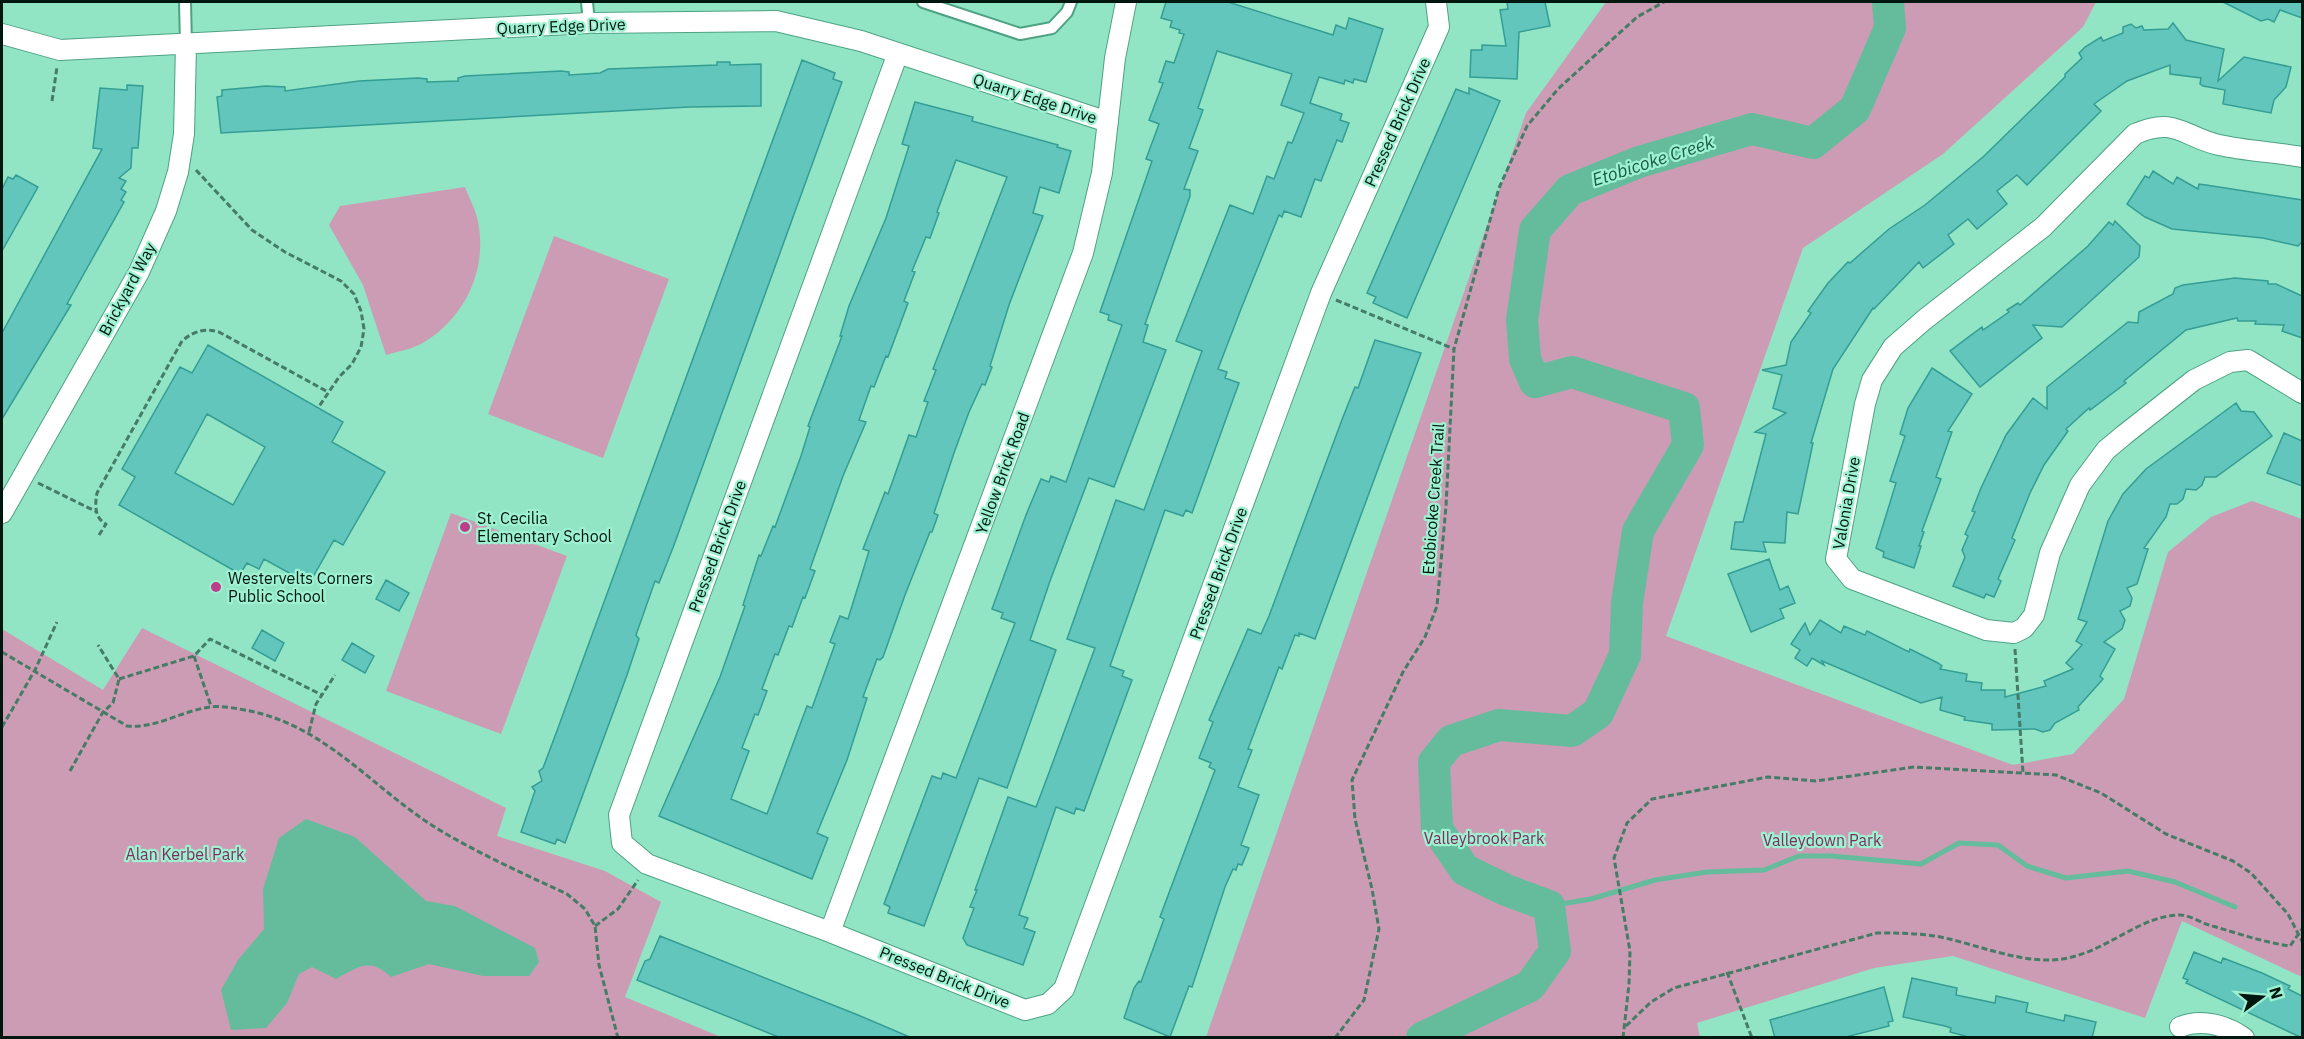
<svg xmlns="http://www.w3.org/2000/svg" width="2304" height="1039" viewBox="0 0 2304 1039" font-family="'IBM Plex Sans',sans-serif">
  <rect width="100%" height="100%" fill="#91e5c4"/>
  <path fill="#cc9cb4" d="M1606,2H2096L2083,27L1943,154L1803,248L1666,636L2013,765L2073,754L2124,699L2168,552L2211,517L2252,501L2302,519V977L2182,921L2145,1018L1953,956L1874,968L1697,1023L1700,1037H1206L1526,113Z
    M465,187C469,198 476,210 478,222C488,270 464,320 421,344C411,349 397,352 386,355L363,285L329,225L340,206Z
    M554,236L669,279L603,458L488,414Z
    M451,513L567,556L501,734L386,691Z
    M142,628L506,808L497,836L605,871L661,902L625,997L721,1037L2,1038V629L103,690Z"/>
  <path fill="#64bc9c" d="M306,819L355,837L426,901L455,906L535,948L539,962L529,976H483L429,964L391,977C369,957 359,967 336,979L312,967L299,974L287,1003L266,1028L231,1030L221,990L238,960L264,929L263,889L279,838Z"/>
  <g fill="none" stroke-linecap="round" stroke-linejoin="round">
    <path stroke="#64bc9c" stroke-width="5" d="M1549,906L1591,899L1655,880L1707,872L1764,870L1799,856H1832L1921,864L1959,843L1998,845L2027,866L2066,878L2128,871L2175,882L2235,907"/>
    <path stroke="#64bc9c" stroke-width="32" d="M1422,1038L1530,986L1555,951L1549,906L1506,890L1465,870L1437,829L1434,762L1451,741L1499,725L1572,731L1598,713L1625,655L1627,603L1638,531L1688,445L1684,408L1572,372L1535,382L1525,359L1522,320L1535,230L1570,190L1639,162L1752,129L1813,143L1855,109L1890,28L1888,2"/>
  </g>
  <path fill="#62c6bd" stroke="#349d94" stroke-width="1.5" fill-rule="evenodd" d="M1166,2H1228L1333,35L1336,25L1346,29L1349,18L1383,29L1366,82L1354,79L1353,83L1345,80L1344,84L1319,77L1310,103L1342,114L1340,120L1349,123L1342,142L1337,140L1321,181L1315,179L1301,217L1284,211L1282,217L1279,215L1241,309L1218,369L1227,372L1225,378L1239,383L1192,513L1186,510L1183,516L1165,510L1110,666L1124,671L1122,676L1132,680L1084,811L1076,808L1074,814L1056,807L1019,915L1028,918L1024,928L1035,932L1023,965L967,945L963,938L974,908L970,907L977,890H975L1008,797L1036,807L1050,770L1095,648L1067,639L1116,500L1144,510L1202,351L1176,341L1230,205L1253,214L1267,176L1274,179L1288,142L1292,143L1304,113L1281,105L1292,74L1217,51L1198,108L1203,110L1189,148L1198,151L1184,189L1190,190V196L1145,324L1148,325L1143,342L1166,350L1114,487L1089,478L1050,581L1030,640L1056,650L1007,788L979,778L924,926L888,913L890,907L884,904L932,776L941,779L943,773L956,778L1015,623L1001,618L1003,613L992,609L1026,515L1041,479L1049,482L1051,476L1066,482L1122,325L1108,320L1109,315L1100,312L1152,161L1146,159L1159,124L1149,120L1163,83L1159,82L1166,61L1174,63L1184,34L1179,33L1180,30L1170,27L1172,21L1161,18Z
    M1507,2H1545L1550,26L1519,32L1517,79L1470,77L1471,50H1482V45L1506,46L1500,10L1508,9Z
    M2223,2H2302V18L2280,10L2274,22L2268,19L2261,21Z
    M2173,23L2186,40L2224,49L2218,81L2244,57L2291,67L2286,87L2274,100L2271,113L2223,104L2225,90L2203,86L2200,84L2201,78L2170,74V65L2127,81L2094,104L2101,111L2027,185L2017,175L1997,191L2007,204L1977,229L1968,219L1948,235L1954,244L1923,268L1919,262L1874,309L1873,308L1833,369L1811,443H1813L1798,514L1787,512L1785,543L1763,542L1766,552L1731,549L1735,522H1743L1766,434L1755,432L1786,413L1773,408L1782,375L1762,370L1786,365L1791,342L1811,313L1808,311L1828,283L1848,262L1850,263L1889,229L1925,205L1983,157L2065,77V74L2082,58L2079,53L2085,47L2101,37L2103,41L2123,33V27L2131,24L2136,28L2142,26L2144,30L2168,29Z
    M802,60L835,73L833,79L842,82L674,545L659,583L655,581L636,635L639,639L627,675L565,843L557,839L555,844L521,832L535,791L532,787L542,781L539,771L543,768L558,728Z
    M717,62H730V65L761,64V106L689,107L221,133L217,97L222,96V90L266,86L285,87V91L359,81L418,78L427,79V82L458,81V78L465,76L561,71L569,72V75L600,73L608,69L717,65Z
    M127,85L143,86L138,148H132L131,168L119,178L126,181L121,189L126,192L121,200L124,202L67,304L71,305L2,419V333L102,149L93,148L100,88L127,90Z
    M1469,88L1500,101L1407,318L1373,303L1376,297L1367,293L1456,89L1469,94Z
    M915,102L973,117L972,121L1058,145L1057,147L1071,151L1059,193L1040,187L1033,213L1043,216L1009,305L990,366L992,367L985,385L982,384L969,412L954,453L934,513L938,515L932,532H930L905,595L883,657L880,660L877,659L863,697L867,698L847,760L817,833L828,838L812,879L659,816L720,677L745,606L743,605L759,555L761,556L773,526L775,527L801,456L810,427L808,426L842,336H840L849,306L886,218L909,146L902,144ZM956,160L1007,177L933,369L936,370L924,401L928,402L916,437L909,435L888,494L885,492L863,549L869,551L848,619L840,616L830,642L835,644L812,708L807,706L767,814L731,799L749,751L742,748L755,714L758,715L767,691L762,689L775,654L778,655L789,626L792,627L803,597L805,598L815,571L810,569L843,476L866,422L859,420L871,386L874,387L886,356L888,357L908,303L904,301L915,272L912,271L926,237L930,238L939,213L937,212Z
    M2153,171L2173,184L2177,177L2198,189L2199,184L2206,185L2302,200V242L2298,246L2263,238L2172,229L2145,217L2127,204L2145,176L2149,178Z
    M16,175L38,187L2,251V189L8,177L13,179Z
    M2115,221L2140,246L2139,257L2062,327L2033,325L2042,338L1980,387L1950,351L1982,327L1983,330L2009,312L2007,310L2018,303L2020,305L2088,246L2109,222L2113,225Z
    M2235,278L2268,281V284H2276L2302,296V338L2282,331L2284,325L2255,324L2256,321H2238L2237,318L2186,330L2124,381L2126,383L2090,410L2089,408L2066,429L2068,431L2044,465L2030,493L2012,538L2015,540L1998,579L2001,581L1994,597L1986,594L1984,598L1953,586L1965,557L1962,550L1968,536L1965,534L1975,512L1972,511L1981,488L2006,435L2033,398L2047,409V387L2128,322L2138,323L2139,312L2173,294L2175,288L2183,285Z
    M1375,340L1421,353L1315,639L1299,633V636L1295,635L1282,669L1279,667L1248,749L1252,750L1238,787L1259,795L1241,845L1249,848L1242,865L1238,864L1236,870L1233,869L1225,887L1192,987L1189,986L1170,1037L1124,1018L1134,988L1139,981L1141,982L1164,919L1160,917L1215,770L1209,767L1211,763L1199,758L1213,722L1209,720L1248,629L1261,634L1269,616L1343,417L1355,387L1358,388Z
    M208,345L343,422L332,442L385,472L343,545L334,540L309,584L264,559L259,569L247,563L240,574L119,505L135,477L122,469L180,367L192,373ZM207,414L265,447L233,505L175,473Z
    M1932,368L1972,394L1948,431L1952,432L1936,477L1941,479L1922,531L1924,532L1919,546H1921L1914,568L1883,557L1884,552L1876,548L1896,483L1890,481L1905,436L1900,434L1908,408Z
    M2236,403L2241,411L2254,412L2272,436L2216,477H2205L2202,485L2196,490L2186,489L2183,499L2177,504H2170L2166,517L2144,548L2148,549L2137,584L2127,588L2132,598L2130,606L2120,611L2125,620L2122,629L2104,642L2115,649L2100,676L2103,679L2078,707L2079,710L2055,723L2050,730L2043,732L2035,729L1992,730V724L1964,720L1965,717L1940,710L1942,697L1921,703L1822,661L1824,665L1812,658L1807,666L1795,658L1800,650L1791,644L1805,623L1810,635L1820,620L1841,633L1844,626L1865,635L1867,631L1909,652L1910,649L1938,663L1942,666L1940,669L1967,674L1966,681L1982,683L1981,690H2005V697L2046,686L2044,681L2073,669L2066,663L2082,645L2076,641L2087,622L2078,619L2108,521L2123,494L2146,469Z
    M2284,433L2302,441V486L2267,473Z
    M1769,559L1780,590L1788,586L1795,603L1780,609L1784,618L1751,632L1728,574Z
    M386,580L409,593L399,611L376,599Z
    M262,630L284,643L275,661L252,648Z
    M352,643L374,656L365,673L342,660Z
    M660,936L858,1015L912,1038H781L637,980L645,961L650,959Z
    M2194,952L2221,963L2223,958L2262,973L2290,986L2288,989L2302,996V1038L2186,983L2188,980L2183,978Z
    M1912,978L1957,988L1956,995L1995,1003L1996,996L2028,1003L2026,1012L2064,1021L2065,1015L2096,1022L2092,1038H1972L1950,1032L1951,1028L1945,1026L1903,1017Z
    M1884,987L1893,1021L1888,1022L1889,1026L1842,1038H1775L1770,1020Z"/>
  <g fill="none" stroke-linecap="round" stroke-linejoin="round">
    <defs>
      <path id="service" d="M185,2L186,45
        M587,2L589,23
        M923,2L1020,34L1052,28L1067,12L1071,2"/>
      <path id="minor" d="M2,34L60,50L589,23L776,21L861,41L1108,122
        M898,53L619,815L622,843L647,864L830,932L1025,1010L1048,1004L1064,989L1321,293L1439,27L1436,2
        M2302,157C2275,152 2246,151 2219,145C2183,137 2176,116 2135,134L2043,227L1924,320L1893,347L1872,380L1865,404L1836,559L1852,579L1986,630L2014,633L2024,628L2034,615L2050,553L2080,485L2106,450L2124,435L2194,380L2230,362L2248,360L2302,393
        M2,513L139,272L166,211L178,172L184,134L186,45
        M830,932L1083,253L1102,173L1115,58L1126,2
        M2180,1027C2201,1018 2226,1025 2244,1038"/>
    </defs>
    <use href="#service" stroke="#4ea284" stroke-width="14"/>
    <use href="#minor" stroke="#4ea284" stroke-width="22"/>
    <path stroke="#467b67" stroke-width="3" stroke-dasharray="6 3" stroke-linecap="butt" d="M52,101L57,67
      M196,170L252,230L285,252L341,281L354,294L361,311L364,329L361,347L352,364L339,377L318,408
      M1336,300L1454,349
      M38,483L97,512
      M99,535L106,524C94,518 95,504 97,493L182,341C194,331 204,328 219,332L328,392
      M2015,649L2023,773
      M2,652L127,726C156,729 181,711 210,707C221,705 239,709 250,711C326,727 371,786 433,826C475,852 522,873 567,894L585,909L595,926L599,965L618,1038
      M194,656L211,706
      M119,679L194,656L210,639L322,695
      M2,727L35,670L57,622
      M309,732L316,704L335,675
      M70,771L103,712L113,703L119,679L98,645
      M595,926L618,909L638,880
      M1727,972L1752,1038
      M1626,1026L1651,1002L1674,988L1877,933C1900,933 1922,933 1945,938C1980,946 2016,961 2052,960C2102,958 2137,915 2180,915C2189,915 2198,921 2206,924C2233,932 2262,942 2290,946L2302,929
      M1335,1038L1364,1000L1379,929L1372,889L1355,819L1352,780L1403,672L1425,637L1437,606L1446,506L1454,349L1499,188L1527,126L1558,89L1637,17L1664,2
      M1623,1038L1629,984L1630,951L1614,858L1627,823L1652,799L1768,777L1816,781L1914,767L2056,775L2101,793L2166,834L2233,861L2251,873L2288,914L2302,941"/>
    <use href="#service" stroke="#fff" stroke-width="10"/>
    <use href="#minor" stroke="#fff" stroke-width="20"/>
  </g>
  <g fill="#bc3d89" stroke="#9ef2d1" stroke-width="2">
    <circle cx="465" cy="527" r="6"/>
    <circle cx="216" cy="587" r="6"/>
  </g>
  <g text-anchor="middle" stroke-width="4.5" stroke-linejoin="round" paint-order="stroke">
    <g font-size="16" fill="#00170f" stroke="#9ef2d1">
      <text transform="translate(561 26) rotate(-2)" y="6">Quarry Edge Drive</text>
      <text transform="translate(1035 98) rotate(18)" y="6">Quarry Edge Drive</text>
      <text transform="translate(1397 122) rotate(-66)" y="6">Pressed Brick Drive</text>
      <text transform="translate(127 289) rotate(-62)" y="6">Brickyard Way</text>
      <text transform="translate(1002 473) rotate(-70)" y="6">Yellow Brick Road</text>
      <text transform="translate(1433 499) rotate(-86)" y="6">Etobicoke Creek Trail</text>
      <text transform="translate(1846 503) rotate(-80)" y="6">Valonia Drive</text>
      <text transform="translate(717 546) rotate(-70)" y="6">Pressed Brick Drive</text>
      <text transform="translate(1218 573) rotate(-70)" y="6">Pressed Brick Drive</text>
      <text transform="translate(945 977) rotate(22)" y="6">Pressed Brick Drive</text>
    </g>
    <g font-size="16" fill="#00170f" stroke="#9ef2d1" text-anchor="start">
      <text x="477" y="524">St. Cecilia<tspan x="477" dy="18">Elementary School</tspan></text>
      <text x="228" y="584">Westervelts Corners<tspan x="228" dy="18">Public School</tspan></text>
    </g>
    <g font-size="16" fill="#802c5d" stroke="#9ef2d1">
      <text x="1484" y="844">Valleybrook Park</text>
      <text x="1822" y="846">Valleydown Park</text>
      <text x="185" y="860">Alan Kerbel Park</text>
    </g>
    <g font-size="18" font-style="italic" fill="#165c46" stroke="#9ef2d1">
      <text transform="translate(1653 161) rotate(-18)" y="6">Etobicoke Creek</text>
    </g>
  </g>
  <rect width="2304" height="1039" fill="none" stroke="#00170f" stroke-width="6"/>
  <g transform="translate(2262 997) rotate(74)" stroke="#9ef2d1" stroke-width="4.5" paint-order="stroke">
  <path d="M0-4.5L10 22L0 15L-10 22Z" fill="#00170f"/>
  <text y="-9" font-size="16" font-weight="bold" text-anchor="middle" fill="#00170f">N</text>
  </g>
</svg>
